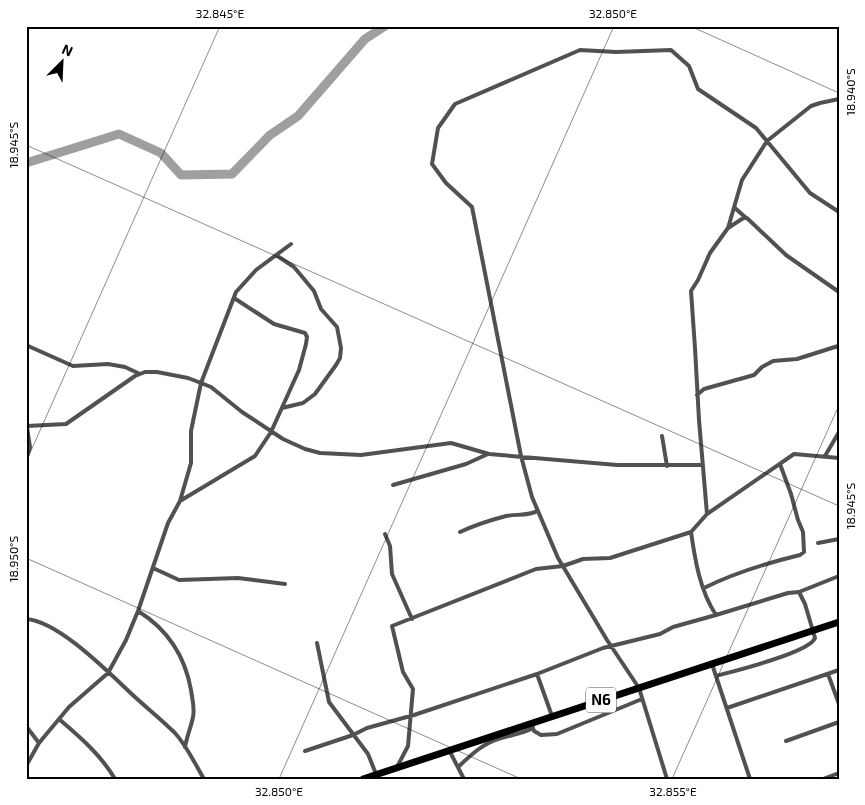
<svg xmlns="http://www.w3.org/2000/svg" width="865" height="805" viewBox="0 0 865 805" font-family="'Exo 2',sans-serif">
  <rect width="100%" height="100%" fill="#fff"/>
  <g fill="none" stroke-linecap="round" stroke-linejoin="round">
    <path stroke="#9f9f9f" stroke-width="9" d="M26,163L119,134L161,153L181,175L232,174L270,135L298,116L365,39L385,26"/>
    <path stroke="#515151" stroke-width="4" d="M735,208L745,217
      M728,228L745,217L748,219L786,255L839,292
      M276,255L294,267L314,291L321,309L337,327L341,348L340,358L336,365L315,394L303,403L282,408
      M839,341V363
      M26,345L73,366L108,364L125,367L140,374
      M697,395L704,389L754,375L762,367L773,361L797,359L838,346
      M26,421L30,447L26,459
      M27,426L66,424L135,376L145,372H157L188,378L201,383L211,387L242,412L283,439L305,449L320,453L361,455L451,443L489,454L617,465H703
      M662,436L667,466
      M825,456L839,432
      M393,485L466,464L488,454
      M180,501L191,463V431L201,383L236,292L256,270L291,244
      M707,514L699,420L695,348L691,291L698,280L710,253L728,228L742,180L767,141L811,106L820,103L839,99
      M460,532C475,525 491,520 506,516C516,514 530,516 537,511
      M385,534L390,546L392,574L412,619
      M818,543L839,539
      M153,568L179,580L238,578L285,584
      M26,577V584
      M704,588C734,573 767,563 800,555L804,552L803,532L798,520L791,494L780,464
      M799,592L839,576
      M138,611C167,629 185,656 191,690C192,698 195,708 193,717C191,727 187,736 185,747
      M26,619C59,621 110,674 135,697C148,709 162,720 175,733C187,746 195,764 204,779
      M317,643L329,702L368,754L378,779
      M712,664L750,779
      M537,674L552,716
      M828,674L839,704
      M716,676C734,671 809,653 815,638L805,604L799,592L788,593L716,615C700,591 695,560 691,532L707,514L794,454L839,458
      M727,708L839,670
      M59,719C80,737 101,755 115,779
      M531,723L534,731L541,735L557,734L642,699
      M26,726L39,743
      M786,741L839,722
      M449,750L464,779
      M305,751L353,735L367,728L414,715L537,674L603,648L660,634L673,627L716,615
      M26,766L39,743L69,707L108,673L126,640L138,611L168,523L180,501L255,456L271,432L299,370L306,344L307,337L305,333L274,324L234,298
      M397,767L408,746L413,689L403,672L392,626L536,569L563,566L583,559L610,558L691,532
      M458,767C470,756 482,744 498,739C510,735 522,734 533,728
      M667,779L639,688L607,640L558,558L532,497L521,456L472,207L446,183L432,164L438,128L455,104L580,50L616,52L671,50L689,66L698,89L756,128L810,193L839,212
      M823,779L839,773"/>
    <path stroke="#000" stroke-width="7" d="M363,779L839,622"/>
  </g>
  <path fill="none" stroke="#000" stroke-width="1" stroke-opacity="0.45" d="M690,26L839,93M26,145L839,506M26,462L220,26M26,558L521,779M279,779L614,26M672,779L839,405"/>
  <g text-anchor="middle" stroke-width="4" stroke-linejoin="round" paint-order="stroke">
    <rect fill="#fff" stroke="#4c4c4c" stroke-width="1" x="586" y="687.5" width="30" height="25" rx="4"/>
    <g font-size="15" font-weight="bold" fill="#000">
      <text x="601" y="705">N6</text>
    </g>
  </g>
  <rect width="865" height="805" fill="none" stroke="#ffffff" stroke-width="55"/>
  <g transform="translate(62 62) rotate(24)" stroke="#ffffff" stroke-width="4" paint-order="stroke">
  <path d="M0-4L9 19L0 12L-9 19Z" fill="#000000"/>
  <text y="-8" font-size="14" font-weight="bold" text-anchor="middle" fill="#000000">N</text>
  </g>
  <rect x="28" y="28" width="810" height="750" fill="none" stroke="#000" stroke-width="2"/>
  <g font-size="12" text-anchor="middle" fill="#000">
    <text x="220" y="18">32.845°E</text>
    <text x="613" y="18">32.850°E</text>
    <text transform="translate(851 92) rotate(-90)" y="4">18.940°S</text>
    <text transform="translate(14 145) rotate(-90)" y="4">18.945°S</text>
    <text transform="translate(851 506) rotate(-90)" y="4">18.945°S</text>
    <text transform="translate(14 559) rotate(-90)" y="4">18.950°S</text>
    <text x="279" y="796">32.850°E</text>
    <text x="673" y="796">32.855°E</text>
  </g>
</svg>
